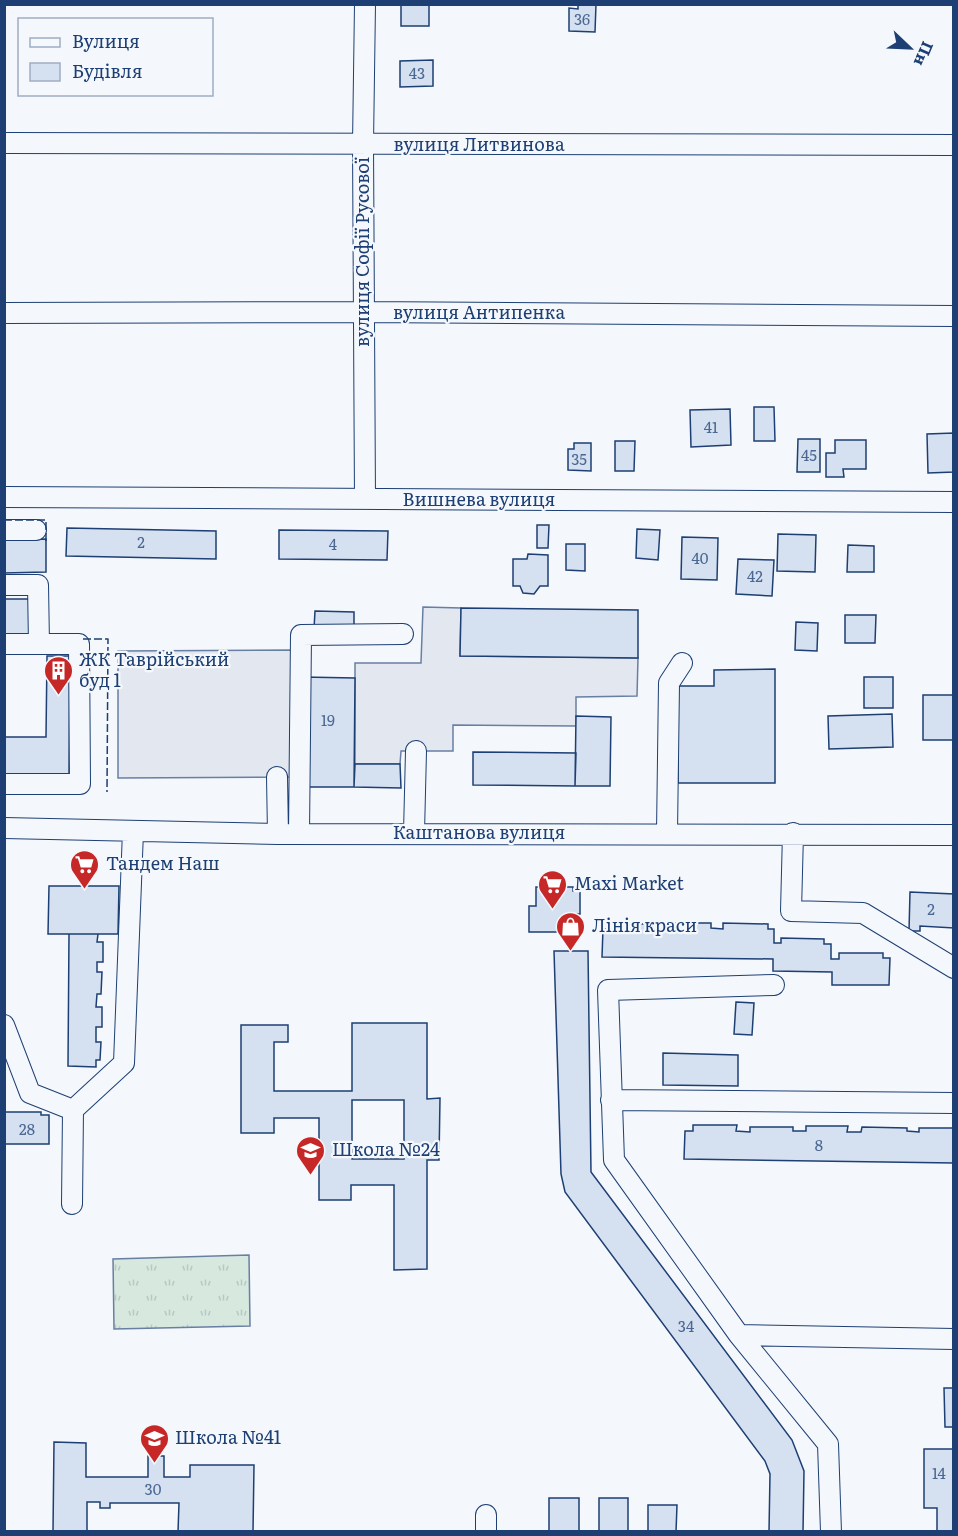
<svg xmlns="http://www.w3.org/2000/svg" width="958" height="1536" viewBox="0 0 958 1536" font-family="Literata,serif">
  <defs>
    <pattern id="grass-tufts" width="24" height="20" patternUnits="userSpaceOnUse" patternTransform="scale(1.5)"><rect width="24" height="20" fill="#d7e8df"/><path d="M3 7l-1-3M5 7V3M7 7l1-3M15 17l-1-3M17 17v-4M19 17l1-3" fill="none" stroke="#b8c8c3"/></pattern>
  </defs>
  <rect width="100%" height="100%" fill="#f4f7fb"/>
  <path fill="url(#grass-tufts)" stroke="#687fa3" stroke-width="1.5" d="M249,1255L250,1326L114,1329L113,1259Z"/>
  <path fill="#e3e8f0" stroke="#687fa3" stroke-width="1.5" d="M423,607L461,608L460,656L638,658L637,696L576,697V726L453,725V751H401L400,764H355V663H421Z
    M293,650V777L118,778V651Z"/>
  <path fill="#d5e0f0" stroke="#1d3f73" stroke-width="1.5" fill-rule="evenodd" d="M401,4H429V26H401Z
    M578,4H596L595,32L569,31V8L578,9Z
    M433,60V86L400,87V61Z
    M754,407H774L775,441H754Z
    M730,409L731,445L691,447L690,410Z
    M954,433V472L928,473L927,434Z
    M798,439H820V472H797Z
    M835,440H866V469H843L844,477H826V453H835Z
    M615,441H635L634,471H615Z
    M574,443H591V471L568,470V449H574Z
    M537,525H549L548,548H537Z
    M67,528L216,531V559L66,556Z
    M637,529L660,530L658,560L636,558Z
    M279,530L388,531L387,560L279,559Z
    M778,534L816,535L815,572L777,571Z
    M682,537L718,538L717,580L681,579Z
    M46,539V572L4,573V540Z
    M566,544H585V571L566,570Z
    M848,545L874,546V572H847Z
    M528,554L548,555V586H540L534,594L523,593L520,586H513V559H527Z
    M738,559L774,560L772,596L736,594Z
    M4,599H31V639H4Z
    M461,608L638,610V658L460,656Z
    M315,611L354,612V629H314Z
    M845,615H876L875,643H845Z
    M796,622L818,623L817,651L795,650Z
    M47,656H70L69,777H4V737H46Z
    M775,669V783H678V686H714V670Z
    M302,677L355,678L354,787H301Z
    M864,677H893V708H864Z
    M923,695H954V740H923Z
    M892,714L893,747L829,749L828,716Z
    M576,716L611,717L610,786H575Z
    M473,752L576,753L575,786L473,785Z
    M355,764H400L401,788L354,787Z
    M49,886H119L118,934H48Z
    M536,887H573V891H580V914H575V932H529V906H536Z
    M910,892L954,894V928L920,926V931H909Z
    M665,923H711V928L723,929V923L768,924V929H774V943H781V938L824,939V944H831V959H839V953H883V958H890L889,985H832V972L773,971V959L602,957L603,929H609V924H653V929H666Z
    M69,934H98L97,942H103V962H97V972H102L101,994H97L96,1007H102V1027H96V1042H101L100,1060H96V1067L68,1066Z
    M554,951H588L591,1172L792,1440L804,1471L803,1532H769L770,1474L765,1461L565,1192L561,1174Z
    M736,1002L754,1003L752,1035L734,1034Z
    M352,1023H427V1099L440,1098L439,1160H427V1269L394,1270V1185H351V1200H319V1118H274V1133H241V1025H288V1042H274V1091H352ZM352,1100H404V1159H352Z
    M663,1053L738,1055V1086L663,1085Z
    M4,1112H41V1115H49V1144H4Z
    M693,1125H737L736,1131L750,1132V1127H793V1131H806V1126H848L847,1132H861L862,1127L907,1128V1131L919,1132V1128H954V1163L684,1159L685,1131H693Z
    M944,1388H954V1427H945Z
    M54,1442L86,1443V1477H148V1456H164V1477H190V1465H254L253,1532H178L179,1503H110V1508H100V1502H87V1532H53Z
    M924,1449H954V1532H937V1508H924Z
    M549,1498H579V1532H549Z
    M599,1498H628V1532H599Z
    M648,1505H677L676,1532H648Z"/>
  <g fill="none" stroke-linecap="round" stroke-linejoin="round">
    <defs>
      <path id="minor" d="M4,143L954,145
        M4,313L363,312L954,316
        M4,497L954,502
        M365,499L363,144L365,4
        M4,530H36
        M4,585H38L39,644
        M4,644H79L80,784H4
        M277,777L278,834
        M4,828L278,834L954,835
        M414,833L416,751
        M667,833L669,683L682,663
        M793,833L791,911L863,913L954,968
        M299,834L301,635L403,634
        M774,985L608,990L614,1160L739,1335L828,1444L831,1532
        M4,1025L30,1093L73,1110
        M611,1100L954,1103
        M72,1204L73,1110L124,1063L133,831
        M739,1335L954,1339
        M486,1532V1515"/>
    </defs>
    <use href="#minor" stroke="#1d3f73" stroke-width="22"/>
    <use href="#minor" stroke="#f4f7fb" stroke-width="20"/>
    <path stroke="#1d3f73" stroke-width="1.5" stroke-dasharray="8 3" stroke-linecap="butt" d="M4,520H46V542
      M83,639H108L107,792"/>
  </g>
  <defs>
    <symbol id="building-pin" viewBox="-11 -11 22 30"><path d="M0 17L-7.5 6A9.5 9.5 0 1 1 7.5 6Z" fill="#c62828" stroke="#f4f7fb"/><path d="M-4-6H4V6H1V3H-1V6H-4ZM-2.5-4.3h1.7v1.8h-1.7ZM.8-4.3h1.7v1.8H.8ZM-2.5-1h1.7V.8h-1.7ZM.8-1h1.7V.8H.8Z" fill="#fff"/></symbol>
    <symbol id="supermarket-pin" viewBox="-11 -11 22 30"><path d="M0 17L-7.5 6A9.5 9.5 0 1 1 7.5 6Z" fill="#c62828" stroke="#f4f7fb"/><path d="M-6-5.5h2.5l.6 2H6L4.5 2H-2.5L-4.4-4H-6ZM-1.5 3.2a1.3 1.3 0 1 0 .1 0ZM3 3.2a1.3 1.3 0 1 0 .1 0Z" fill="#fff"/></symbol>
    <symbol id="shop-pin" viewBox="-11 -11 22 30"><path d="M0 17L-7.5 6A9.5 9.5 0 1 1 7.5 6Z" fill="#c62828" stroke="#f4f7fb"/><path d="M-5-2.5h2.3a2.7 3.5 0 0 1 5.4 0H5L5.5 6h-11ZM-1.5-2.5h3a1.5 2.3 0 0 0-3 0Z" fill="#fff"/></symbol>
    <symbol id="school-pin" viewBox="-11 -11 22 30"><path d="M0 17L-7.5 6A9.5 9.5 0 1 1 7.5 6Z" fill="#c62828" stroke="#f4f7fb"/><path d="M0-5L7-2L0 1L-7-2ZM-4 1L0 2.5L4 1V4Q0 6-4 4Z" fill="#fff"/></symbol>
  </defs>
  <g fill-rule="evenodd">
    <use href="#building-pin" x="42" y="654" width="33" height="45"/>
    <use href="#supermarket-pin" x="68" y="848" width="33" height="45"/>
    <use href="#supermarket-pin" x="536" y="868" width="33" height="45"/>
    <use href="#shop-pin" x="554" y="910" width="33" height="45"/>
    <use href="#school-pin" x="294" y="1134" width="33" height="45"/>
    <use href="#school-pin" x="138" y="1422" width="33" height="45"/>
  </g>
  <g text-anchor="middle" stroke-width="4.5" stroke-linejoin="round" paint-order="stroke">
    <g font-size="15" fill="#4b6792">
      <text x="582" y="25">36</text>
      <text x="417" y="79">43</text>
      <text x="711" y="433">41</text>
      <text x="809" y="461">45</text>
      <text x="579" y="465">35</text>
      <text x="141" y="548">2</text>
      <text x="333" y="550">4</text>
      <text x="700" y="564">40</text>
      <text x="755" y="582">42</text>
      <text x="328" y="726">19</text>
      <text x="931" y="915">2</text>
      <text x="27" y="1135">28</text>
      <text x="819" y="1151">8</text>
      <text x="686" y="1332">34</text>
      <text x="939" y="1479">14</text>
      <text x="153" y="1495">30</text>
    </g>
    <g font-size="18" fill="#1d3f73" stroke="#f4f7fb">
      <text x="479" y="151">вулиця Литвинова</text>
      <text transform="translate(363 252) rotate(-90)" y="6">вулиця Софії Русової</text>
      <text x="479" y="319">вулиця Антипенка</text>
      <text x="479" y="506">Вишнева вулиця</text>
      <text x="479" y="839">Каштанова вулиця</text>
    </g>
    <g font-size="18" fill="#1d3f73" stroke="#f4f7fb" text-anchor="start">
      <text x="79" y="666">ЖК Таврійський<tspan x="79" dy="21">буд 1</tspan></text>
      <text x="106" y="870">Тандем Наш</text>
      <text x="574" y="890">Maxi Market</text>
      <text x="592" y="932">Лінія краси</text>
      <text x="332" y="1156">Школа №24</text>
      <text x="175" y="1444">Школа №41</text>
    </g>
  </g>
  <rect width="958" height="1536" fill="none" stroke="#1d3f73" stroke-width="12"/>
  <rect x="18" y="18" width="195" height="78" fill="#f4f7fb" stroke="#9eadc5" stroke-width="1.5"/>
  <rect x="30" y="38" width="30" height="9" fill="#f4f7fb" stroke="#9eadc5" stroke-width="1.5"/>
  <text x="72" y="48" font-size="18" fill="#1d3f73">Вулиця</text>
  <rect x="30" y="63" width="30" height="18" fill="#d5e0f0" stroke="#9eadc5" stroke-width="1.5"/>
  <text x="72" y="78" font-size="18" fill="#1d3f73">Будівля</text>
  <g transform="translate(910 48) rotate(113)" stroke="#f4f7fb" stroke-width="4.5" paint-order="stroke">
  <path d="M0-4.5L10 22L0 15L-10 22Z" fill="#1d3f73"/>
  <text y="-9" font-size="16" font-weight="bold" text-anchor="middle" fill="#1d3f73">Пн</text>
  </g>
</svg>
